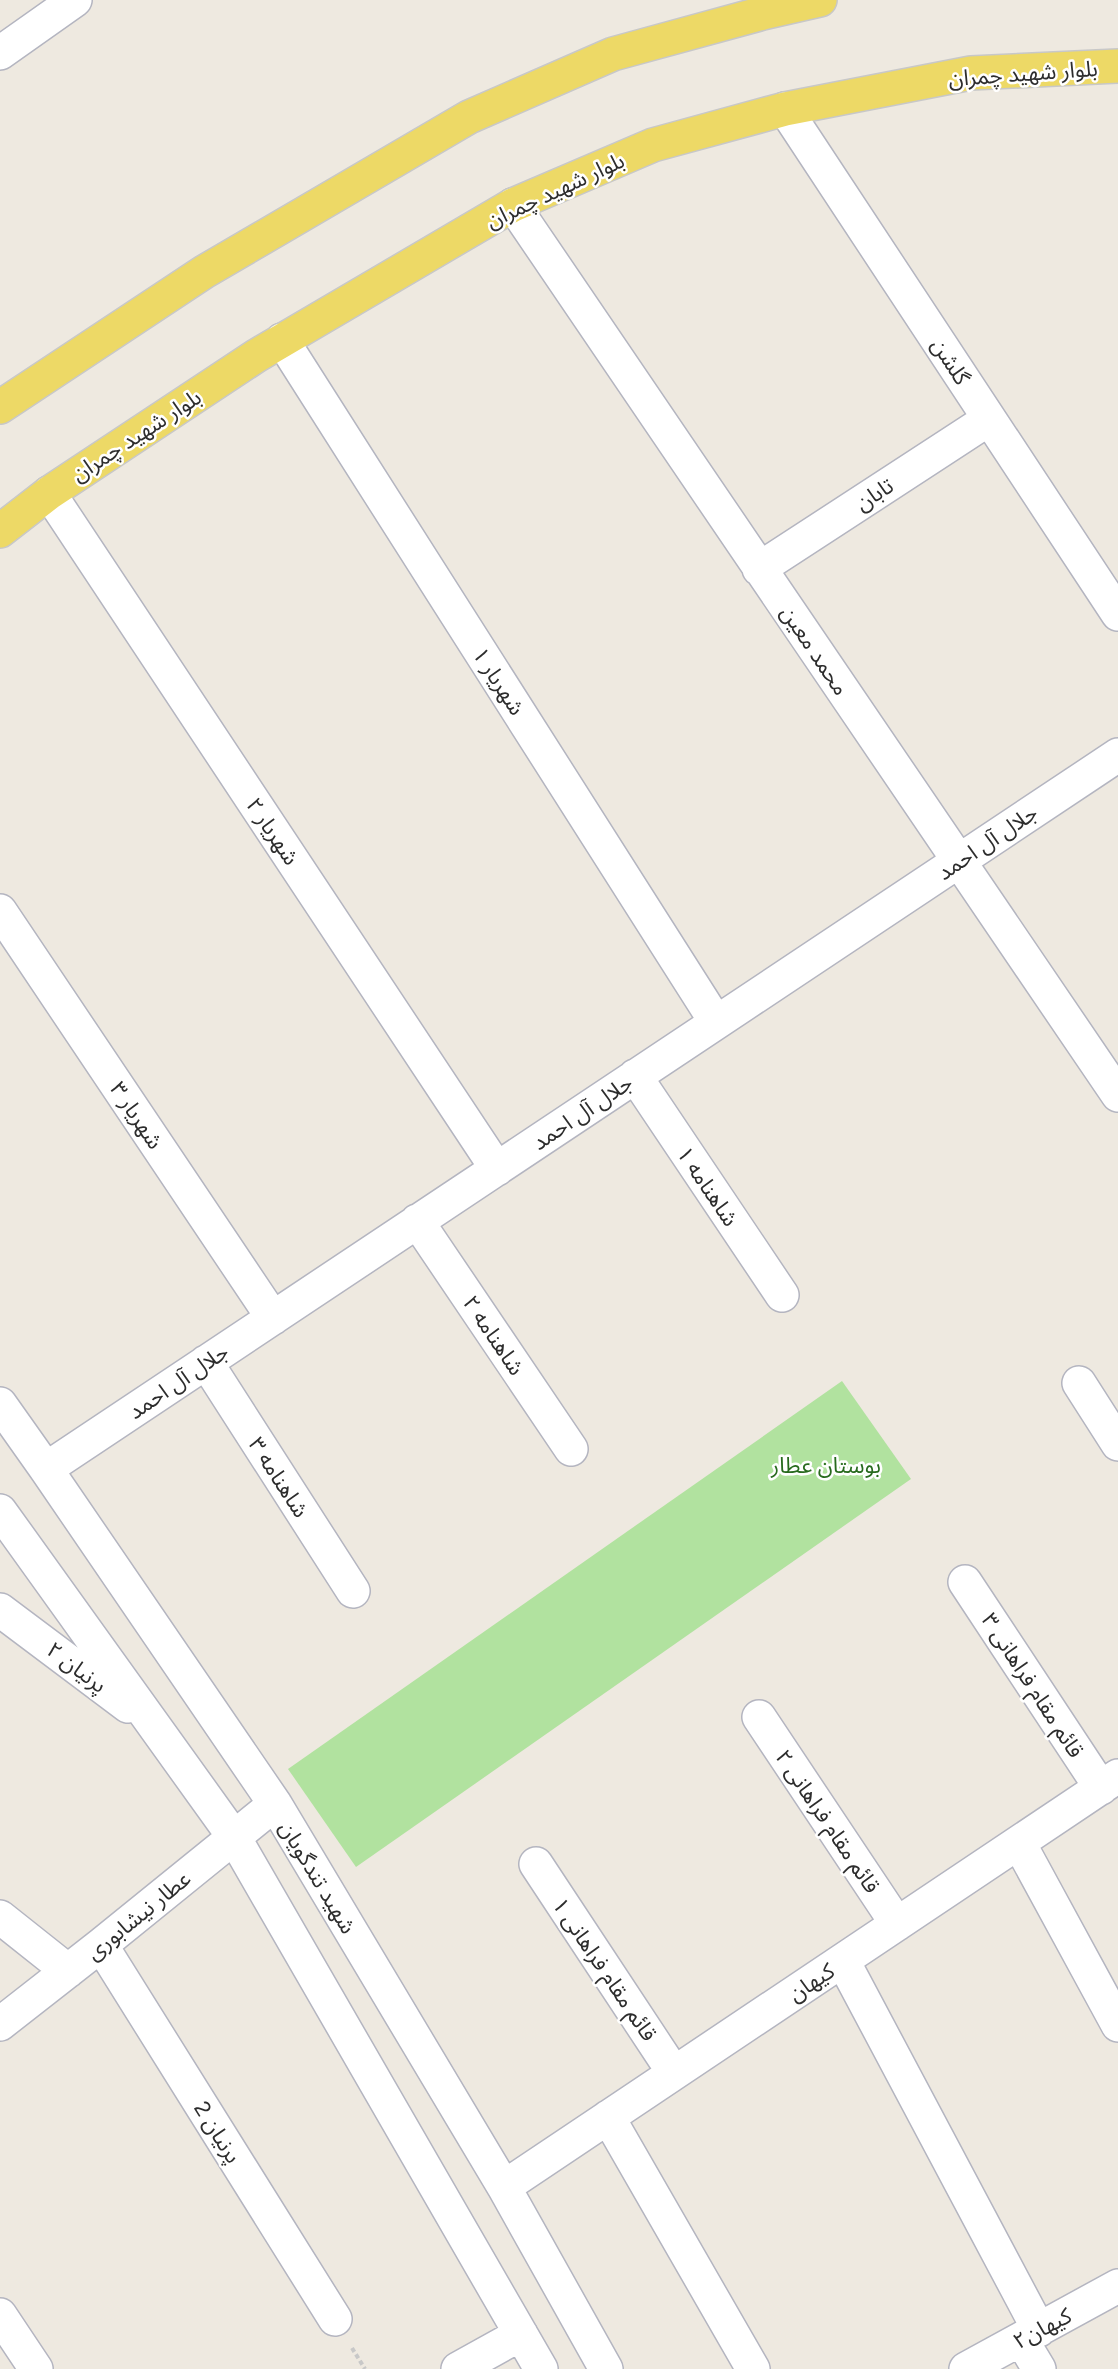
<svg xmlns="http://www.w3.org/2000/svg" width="1118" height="2369" viewBox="0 0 1118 2369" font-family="Figtree,'Noto Sans Arabic',sans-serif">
  <rect width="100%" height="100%" fill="#eee9e0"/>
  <path fill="#b1e29f" d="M842,1381L911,1479L356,1867L288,1769Z"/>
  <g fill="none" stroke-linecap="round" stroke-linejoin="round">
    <defs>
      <path id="minor" d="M0,53L75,0
        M785,109L1118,614
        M513,205L1118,1095
        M282,340L716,1022
        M49,493L497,1169
        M759,569L989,419
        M0,911L273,1318
        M635,1076L782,1295
        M417,1221L571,1449
        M206,1362L353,1591
        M1079,1383L1118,1444
        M0,1404L46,1469L275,1804L504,2187L606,2369
        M46,1469L1118,755
        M0,1511L234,1837L541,2369
        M965,1582L1101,1788
        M0,1610L128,1706
        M759,1717L897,1924
        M1019,1843L1118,2025
        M536,1864L674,2073
        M0,1917L68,1971
        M101,1945L335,2319
        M843,1961L1039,2330
        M0,2024L101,1945L275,1804
        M608,2117L753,2369
        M504,2187L1118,1776
        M0,2315L36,2369
        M1021,2339L1039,2369
        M458,2369L521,2334
        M966,2369L1118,2286"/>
      <path id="major" d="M0,407L204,272L469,117L613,54L763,13L820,0
        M0,531L49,493L256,356L513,205L653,145L785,109L971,73L1118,66"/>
    </defs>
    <use href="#minor" stroke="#b4b5c0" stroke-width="36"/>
    <use href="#major" stroke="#c8c8c8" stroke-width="36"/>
    <path stroke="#c8c8c8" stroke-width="4" stroke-dasharray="4.5 3" stroke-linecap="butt" d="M352,2348L365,2369"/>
    <use href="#minor" stroke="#fff" stroke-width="33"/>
    <use href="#major" stroke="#edd966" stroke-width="33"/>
  </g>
  <g text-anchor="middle" stroke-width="5" stroke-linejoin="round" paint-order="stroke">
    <g font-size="22" fill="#2d2d2d" stroke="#fff">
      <text transform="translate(1023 73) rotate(-4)" y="8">بلوار شهید چمران</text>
      <text transform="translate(555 190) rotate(-25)" y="8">بلوار شهید چمران</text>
      <text transform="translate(951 361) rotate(57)" y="8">گلشن</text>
      <text transform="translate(136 435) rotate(-33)" y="8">بلوار شهید چمران</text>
      <text transform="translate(874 494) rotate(-33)" y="8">تابان</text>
      <text transform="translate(815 650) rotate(56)" y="8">محمد معین</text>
      <text transform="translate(499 681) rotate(57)" y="8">شهریار ۱</text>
      <text transform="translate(273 831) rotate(56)" y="8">شهریار ۲</text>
      <text transform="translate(987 842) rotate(-34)" y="8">جلال آل احمد</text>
      <text transform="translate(582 1112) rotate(-34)" y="8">جلال آل احمد</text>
      <text transform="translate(137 1115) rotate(56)" y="8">شهریار ۳</text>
      <text transform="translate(708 1186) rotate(56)" y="8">شاهنامه ۱</text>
      <text transform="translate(494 1335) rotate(56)" y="8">شاهنامه ۲</text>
      <text transform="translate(178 1381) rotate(-34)" y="8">جلال آل احمد</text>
      <text transform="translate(279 1477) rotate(57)" y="8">شاهنامه ۳</text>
      <text transform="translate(77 1667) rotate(37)" y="8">پرنیان ۲</text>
      <text transform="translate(1033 1685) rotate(57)" y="8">قائم مقام فراهانی ۳</text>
      <text transform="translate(828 1821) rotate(56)" y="8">قائم مقام فراهانی ۲</text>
      <text transform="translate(318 1877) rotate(59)" y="8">شهید تندگویان</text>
      <text transform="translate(138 1915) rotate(-39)" y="8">عطار نیشابوری</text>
      <text transform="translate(605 1969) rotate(56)" y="8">قائم مقام فراهانی ۱</text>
      <text transform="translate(811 1982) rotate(-34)" y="8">کیهان</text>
      <text transform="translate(218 2132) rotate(58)" y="8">پرنیان 2</text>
      <text transform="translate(1042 2328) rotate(-28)" y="8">کیهان۲</text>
    </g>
    <g font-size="22" fill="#276a1d" stroke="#fff">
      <text x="826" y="1473">بوستان عطار</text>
    </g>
  </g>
</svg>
